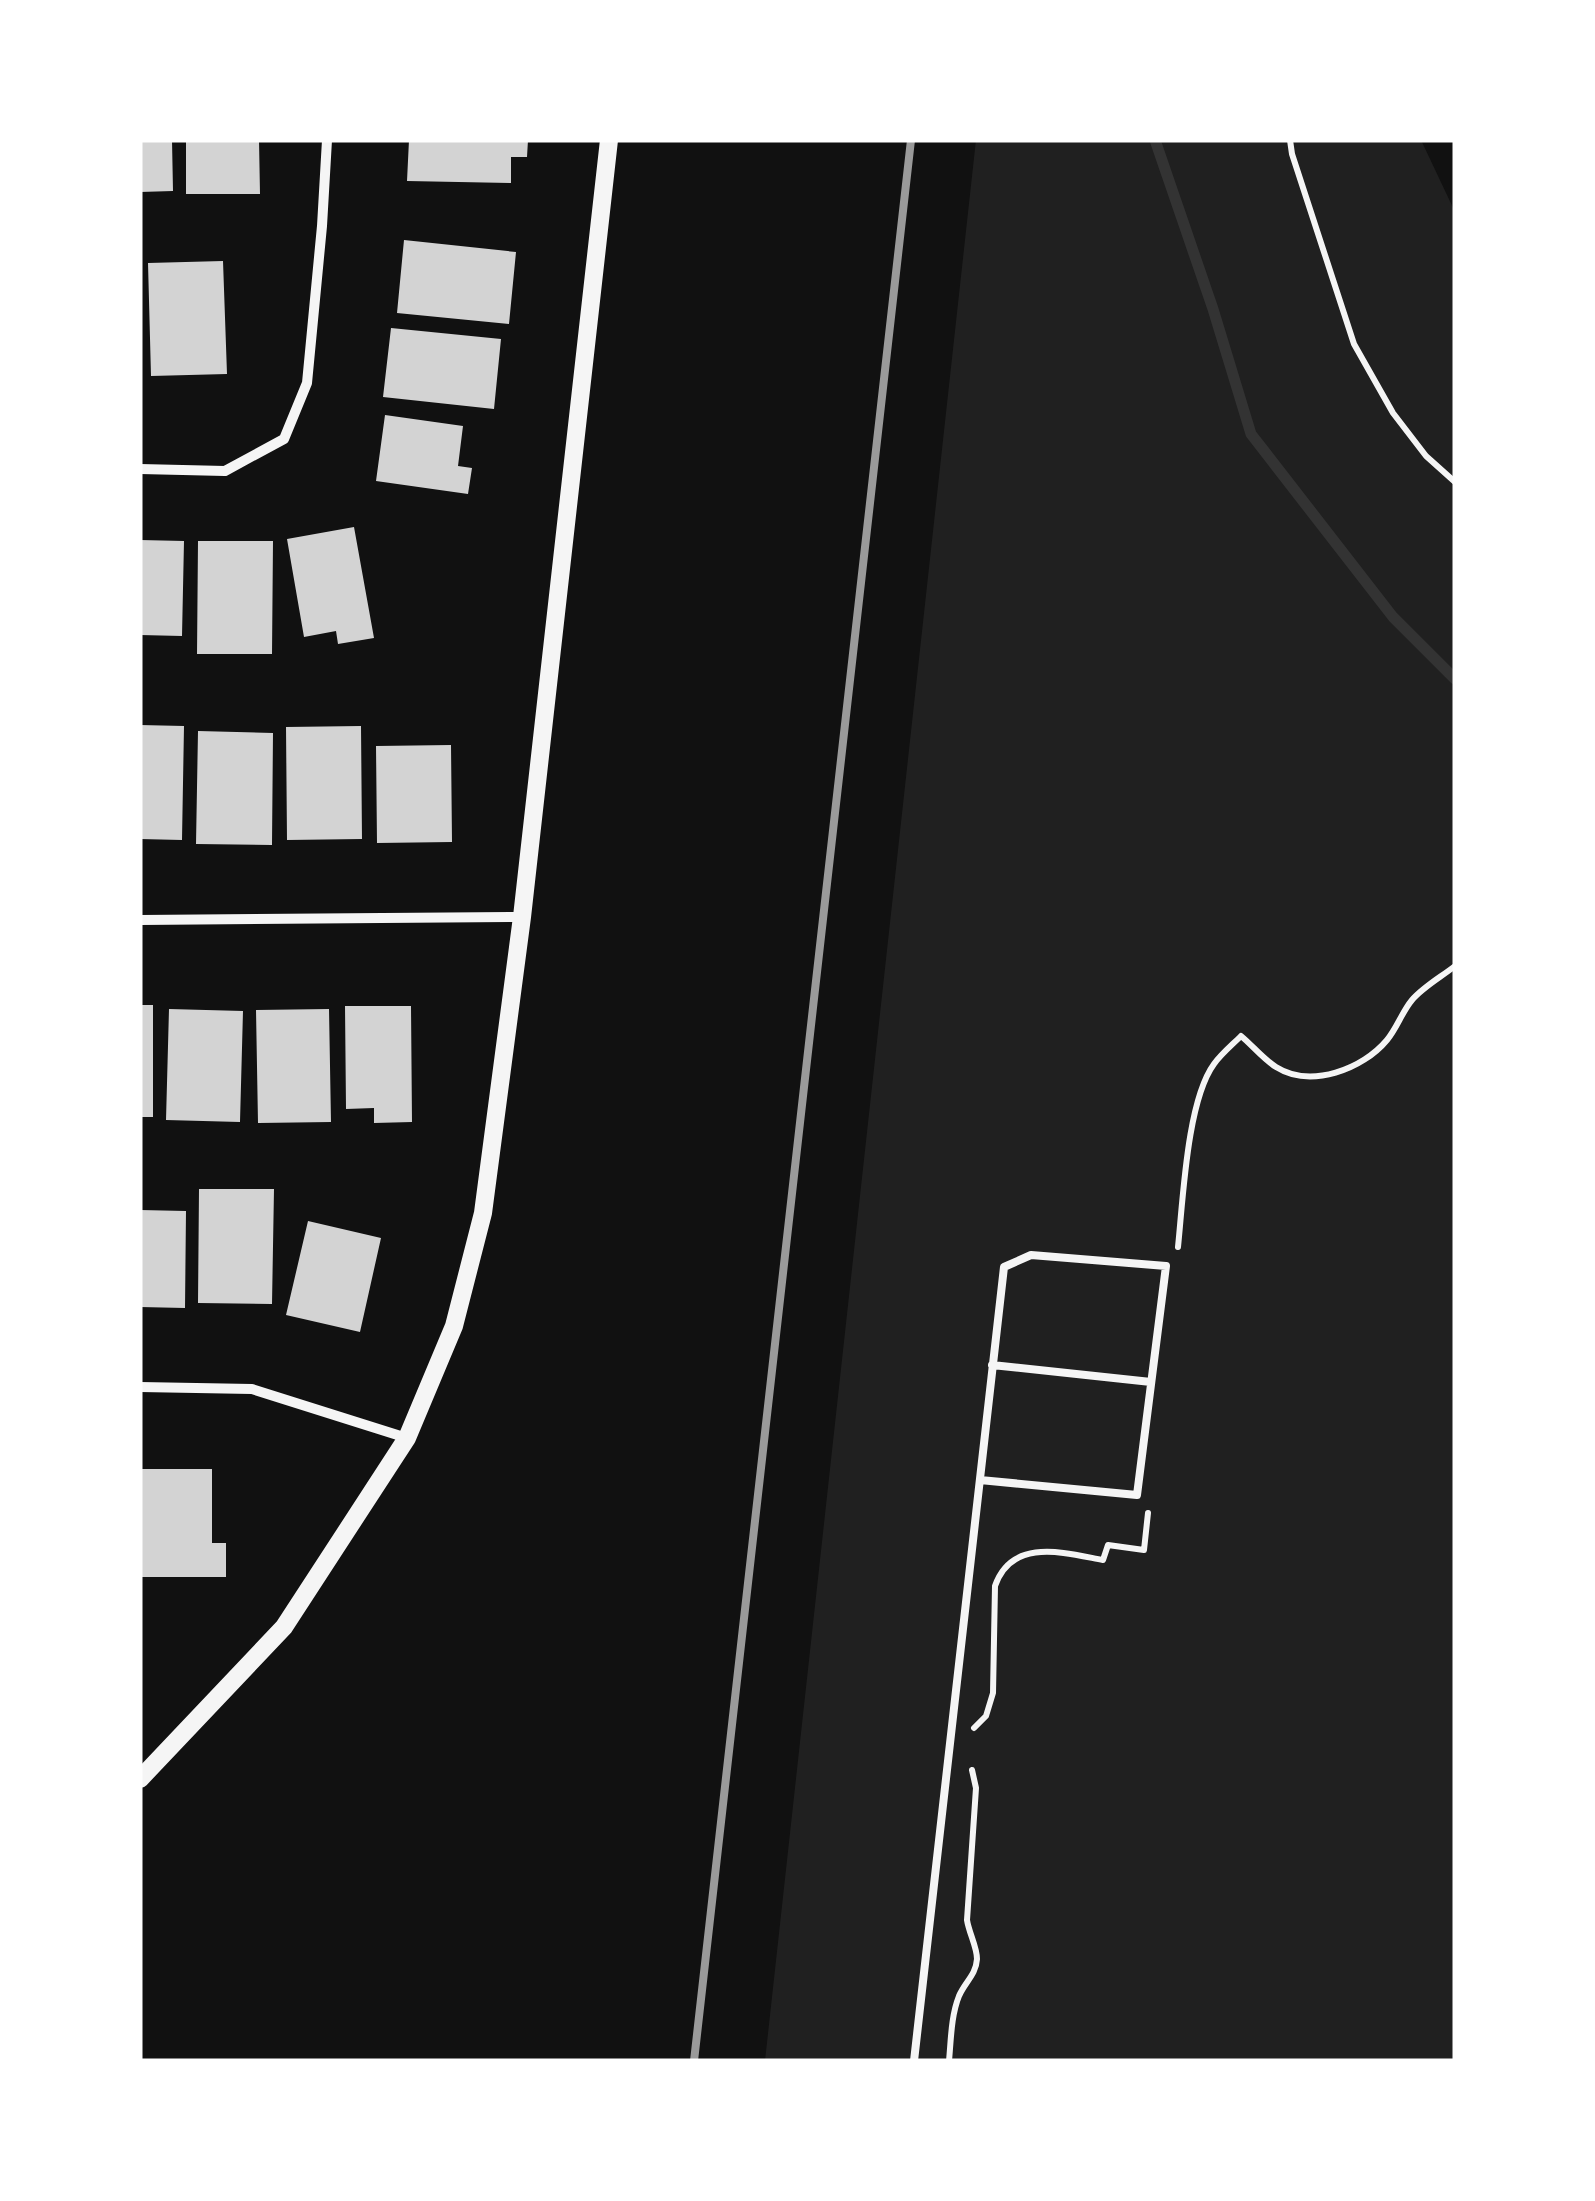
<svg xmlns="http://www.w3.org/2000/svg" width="1595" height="2201" viewBox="0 0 1595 2201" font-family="Raleway,sans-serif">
  <rect width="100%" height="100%" fill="#111"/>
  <path fill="#202020" d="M976,140H1421L1455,212V2061H765Z"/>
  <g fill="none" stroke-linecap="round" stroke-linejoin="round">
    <path stroke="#333" stroke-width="11" d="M1155,140L1213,309L1251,434L1393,617L1455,679"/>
  </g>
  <path fill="#d3d3d3" d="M140,140H172L173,191L140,192Z
    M186,140H259L260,194H186Z
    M409,140H528L527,157H511V183L407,181Z
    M404,240L516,252L509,324L397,313Z
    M223,261L227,374L151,376L148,263Z
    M391,328L501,339L494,409L383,397Z
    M385,415L463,426L458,466L472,468L468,494L376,481Z
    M354,527L374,638L338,644L336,631L304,637L287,539Z
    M140,540L184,541L182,636L140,635Z
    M198,541H273L272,654H197Z
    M140,725L184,726L182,840L140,839Z
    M361,726L362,839L287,840L286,727Z
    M198,731L273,733L272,845L196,844Z
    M451,745L452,842L377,843L376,746Z
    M140,1005H153V1117H140Z
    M345,1006H411L412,1122L374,1123V1108L346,1109Z
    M169,1009L243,1011L240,1122L166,1120Z
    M329,1009L331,1122L258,1123L256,1010Z
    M199,1189H274L272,1304L198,1303Z
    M140,1210L186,1211L185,1308L140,1307Z
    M308,1221L381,1238L360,1332L286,1315Z
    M140,1469H212V1543H226V1577H140Z"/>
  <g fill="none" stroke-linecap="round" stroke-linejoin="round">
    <path stroke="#f5f5f5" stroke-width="6" d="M1290,140L1292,154L1354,344L1393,413L1426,456L1455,482
      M1178,1247C1183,1200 1187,1101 1214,1064C1221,1054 1232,1045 1241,1036C1252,1045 1263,1059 1276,1067C1311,1089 1363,1069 1387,1040C1397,1028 1402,1012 1412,1000C1423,987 1441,977 1455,966
      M974,1728L986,1716L993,1693L995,1586C1012,1537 1065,1553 1103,1560L1108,1545L1144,1550L1148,1513
      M949,2061C951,2040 951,2016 959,1996C965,1982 976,1975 977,1959C977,1947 969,1933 967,1920L976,1788L972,1770"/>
    <path stroke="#f5f5f5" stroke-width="8" d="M992,1365L1151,1382
      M914,2061L1004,1267L1031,1255L1166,1266L1137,1495L980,1480"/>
    <path stroke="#f5f5f5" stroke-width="10" d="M140,469L225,471L284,439L307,383L322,226L327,140
      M140,920L522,917
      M140,1387L252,1389L407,1438"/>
    <path stroke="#f5f5f5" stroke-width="18" d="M140,1779L284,1627L407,1438L454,1326L483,1213L522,917L609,140"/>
    <path stroke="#9a9a9a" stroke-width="8" d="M694,2061L911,140"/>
  </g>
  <rect width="1595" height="2201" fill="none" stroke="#ffffff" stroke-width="285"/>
</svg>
